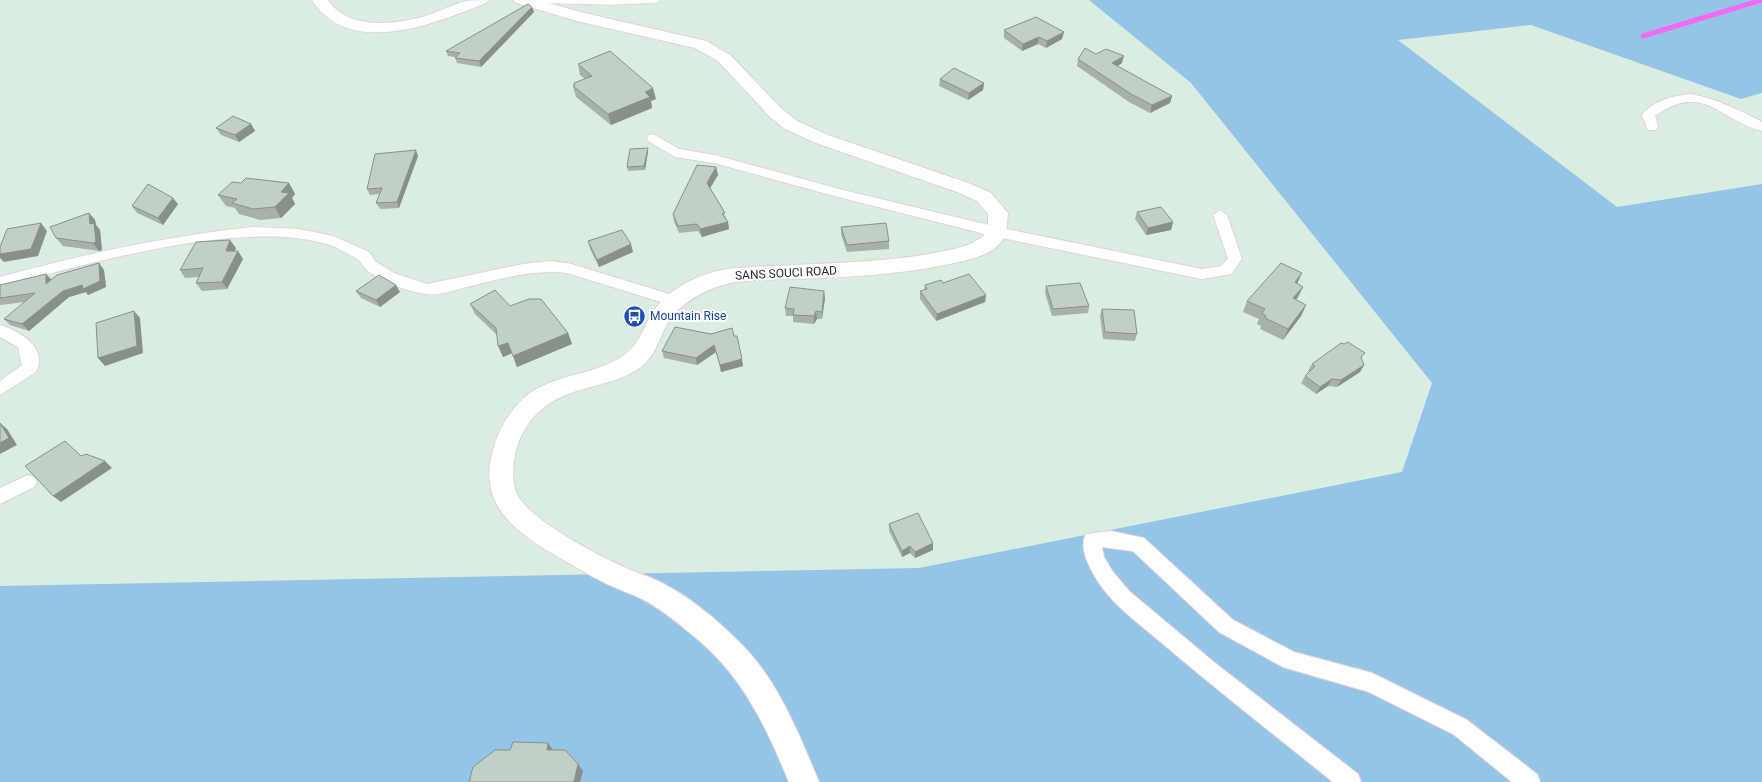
<svg xmlns="http://www.w3.org/2000/svg" width="1762" height="782" viewBox="0 0 1762 782" font-family="Roboto,sans-serif">
  <rect width="100%" height="100%" fill="#dbede1"/>
  <path fill="#94c5e6" d="M1089,0H1762V93L1741,99L1531,25L1398,40L1617,207L1762,184V782H0V586L919,568L1402,472L1432,383L1191,83Z"/>
  <g fill="none" stroke-linecap="round" stroke-linejoin="round">
    <path stroke="#f568f2" stroke-width="5" d="M1643,36L1762,0"/>
    <defs>
      <path id="service" d="M529,0L612,2L656,0"/>
      <path id="minor" d="M1691,94C1717,99 1739,110 1762,122V131C1719,120 1703,81 1655,116L1658,127L1656,130H1648L1642,115C1654,100 1673,96 1691,94Z
        M653,134L679,149L715,155L843,190L997,227L1202,269L1221,266L1228,258L1213,215L1220,210L1227,215L1242,259L1231,274L1202,279L997,237L842,198L714,163L675,157L648,141L647,138L648,135Z
        M253,227L300,229L333,236L369,252L376,262L394,273L427,284L523,264L549,261L568,263L679,297L682,301L679,305L674,306L567,273C533,269 500,279 467,287C455,290 439,296 426,294C410,292 379,281 367,270C363,267 362,262 357,259C348,253 334,246 323,243C235,220 87,264 0,287V277C84,254 167,236 253,227Z
        M0,325C19,331 49,348 36,372L0,395V381L22,365L18,347L0,337Z
        M28,475L34,477L37,482L34,487L0,504V488Z
        M1111,531L1144,538L1233,620L1294,652L1372,673L1467,720L1537,774L1540,782H1512L1453,734L1369,692L1283,667L1219,632L1133,551L1102,547L1104,557L1113,572L1129,591L1215,663L1358,774L1361,782H1333C1276,736 1218,691 1162,643C1141,625 1115,607 1099,583C1091,570 1078,549 1086,534Z"/>
      <path id="secondary" d="M312,0H328C347,30 395,25 425,16C439,12 452,5 465,1C472,0 481,0 489,0L486,3C436,23 350,59 312,0Z
        M513,0H538L580,12L706,41L730,55L782,109L797,121L828,135L971,184L991,193L1008,213C1007,226 1007,238 996,247C982,259 957,262 940,266C892,275 845,277 796,279C770,280 741,278 716,287C696,295 677,306 666,326C659,340 654,357 641,367C614,387 575,385 547,405C530,417 520,434 515,454C513,468 511,483 518,496C532,521 597,555 624,567C637,573 651,577 664,584C690,598 715,618 736,639C777,677 798,732 819,782H789C767,729 745,681 702,643C684,628 666,612 646,601C633,594 620,590 607,584C590,576 575,566 560,558C517,533 477,506 493,450C498,430 510,410 526,396C555,373 595,376 624,355C638,346 643,329 651,315C668,287 705,270 737,268C803,263 869,265 935,253C950,250 968,247 981,238C989,232 988,223 988,214L977,201L957,192L816,143L785,129L770,117L718,61L695,48L577,21L516,3Z"/>
    </defs>
    <use href="#service" stroke="#e4d0d9" stroke-width="7"/>
    <use href="#minor" stroke="#e4d0d9" stroke-width="2"/>
    <use href="#secondary" stroke="#e4d0d9" stroke-width="2"/>
    <use href="#service" stroke="#fff" stroke-width="5.5"/>
    <use href="#minor" fill="#fff" fill-rule="evenodd"/>
    <use href="#secondary" fill="#fff" fill-rule="evenodd"/>
  </g>
  <path fill="#a6b2a9" d="M532,7L534,12L481,67L457,63L455,57L448,56L446,51Z
    M1004,30L1062,39L1046,48L1038,44L1022,51L1004,38Z
    M1096,54L1122,63L1117,66L1172,96L1170,103L1150,113L1129,102L1077,66L1078,59Z
    M578,64L656,99L651,101L652,108L611,125L576,97L573,86L574,85V83L585,79L580,75Z
    M940,79L984,83L983,90L968,100L939,86Z
    M251,124L255,131L239,142L221,135L216,128Z
    M648,152L645,170L628,171L627,167Z
    M418,156L399,208L380,209L376,203L380,194L370,195L367,189Z
    M716,167L718,175L710,188L728,222L729,229L702,237L698,231L679,233L674,222L673,214Z
    M241,183H289L295,194L292,198L295,204L281,218L260,220L239,214L235,208L226,206L218,195Z
    M178,204L163,225L137,213L132,206Z
    M1137,212L1173,222L1171,230L1146,235L1135,219Z
    M89,213L95,220L96,225L100,230L102,250L99,251L63,246L56,238Z
    M841,227L889,241V249L847,252L841,234Z
    M588,241L633,252L599,267L590,249Z
    M236,248L234,251L243,259L227,289L202,291L196,283L199,277L185,278L180,270Z
    M104,270L106,287L88,295L86,292L69,297L29,331L10,325L4,319L25,302L0,305V285L51,280Z
    M943,283L986,295L985,302L936,321L920,299V291L924,290L925,285Z
    M1297,283L1298,297L1296,300L1306,305L1301,316L1283,340L1260,329L1261,326L1257,324L1259,319L1243,312L1247,301Z
    M1046,286L1089,306L1088,313L1052,316L1045,293Z
    M356,291L400,292L380,307L361,298Z
    M825,298L822,319H817L814,324L793,322V316H786L785,308Z
    M470,304L510,306L568,333L572,344L517,367L512,353L503,357L497,335L475,314Z
    M1102,309L1137,334L1135,341L1103,339L1100,316Z
    M711,334L734,336L743,366L721,372L716,352L697,365L664,358L662,351Z
    M1344,344L1365,353L1361,358L1364,365L1360,372L1337,387L1328,386L1316,394L1301,383L1305,376L1309,372L1308,371L1312,364Z
    M889,524L933,550L915,558L910,553L902,557L889,531Z"/>
  <path fill="#87918a" d="M532,7L534,12L481,67L479,61Z
    M1064,32L1062,39L1046,48L1047,41Z
    M1039,37L1038,44L1022,51L1023,44Z
    M1124,56L1122,63L1110,71L1112,63Z
    M984,83L983,90L968,100L969,93Z
    M653,88L656,99L651,101L652,108L611,125L608,114Z
    M1172,96L1170,103L1150,113L1152,105Z
    M251,124L255,131L239,142L235,135Z
    M648,148V152L645,170L644,166Z
    M416,150L418,156L399,208L397,202Z
    M716,167L718,175L709,190L707,183Z
    M289,183L295,194L292,198L295,204L281,218L275,207L281,192Z
    M173,198L178,204L163,225L158,218Z
    M89,213L95,220L96,225L100,230L102,250L99,251L93,243L90,224Z
    M728,222L729,229L702,237L700,229Z
    M1173,222L1171,230L1146,235L1148,228Z
    M41,223L47,231L38,256L4,262L0,258V254Z
    M230,240L236,248L231,259L226,251Z
    M631,244L633,252L599,267L597,260Z
    M238,251L243,259L227,289L222,282Z
    M99,263L104,270L106,287L88,295L86,292L69,297L29,331L22,324L63,291L82,285Z
    M1302,273L1297,284L1295,282Z
    M46,274L52,280L46,284Z
    M396,285L400,292L380,307L376,300Z
    M1303,287L1298,297L1288,309L1293,298Z
    M824,291L825,298L822,319V312Z
    M986,295L985,302L936,321L937,314Z
    M1306,305L1301,316L1283,340L1288,329Z
    M134,311L140,318L143,353L105,366L98,358Z
    M816,311L817,319L814,324V316Z
    M568,333L572,344L517,367L513,356Z
    M508,343L512,353L503,357L498,346Z
    M714,345L716,352L697,365L696,358Z
    M742,359L743,366L721,372L720,365Z
    M1364,365L1360,372L1337,387L1341,380Z
    M1332,379L1328,386L1316,394L1320,387Z
    M0,423L7,429L17,445L0,454Z
    M105,461L112,468L61,502L53,496Z
    M933,543V550L915,558V552Z
    M910,546V553L902,557V551Z
    M548,743L553,750L552,757L547,750Z
    M578,764L583,771L580,782H574Z"/>
  <path fill="#c1cfc5" stroke="#87918a" d="M528,4L532,7L479,61L455,58L460,53L446,51Z
    M1036,17L1064,32L1047,41L1039,37L1023,44L1004,30Z
    M1085,48L1096,54L1106,49L1124,56L1112,63L1172,96L1152,105L1131,94L1078,59Z
    M610,51L653,88L645,92L650,97L608,114L573,86L575,85L574,83L592,76L578,64Z
    M954,68L984,83L969,93L940,79Z
    M233,116L251,124L235,135L216,128Z
    M648,148L644,166L627,167L630,149Z
    M416,150L397,202L376,203L382,188L367,189L375,154Z
    M697,165L716,167L707,183L725,213L722,214L728,222L700,229L697,224L678,226L673,214Z
    M246,178L289,183L281,192L289,193L275,207L253,209L232,203L237,199L218,195L232,182L241,183Z
    M148,184L173,198L158,218L132,206Z
    M1161,207L1173,222L1148,228L1137,212Z
    M89,213L90,224L94,223L96,242L93,243L56,238L50,227Z
    M41,223L31,249L0,254V247L7,229Z
    M886,223L889,241L847,245L841,227Z
    M622,230L631,244L597,260L588,241Z
    M230,240L226,251H238L222,282L196,283L203,268L180,270L196,242Z
    M99,263L100,281L83,289L82,285L63,291L22,324L4,319L35,293L0,298V285L46,274V284L57,275Z
    M1281,263L1302,273L1295,282L1303,287L1293,298L1306,305L1288,329L1265,318L1266,316L1262,313L1265,309L1247,301Z
    M969,274L986,295L937,314L920,291L927,289L925,285L941,280L943,283Z
    M379,275L396,285L376,300L356,291Z
    M1080,283L1089,306L1053,309L1046,286Z
    M790,287L824,291L822,312L816,311L814,316L793,315L794,309L785,308Z
    M495,290L510,306L529,299H541L568,333L513,356L508,343L498,346L496,328L470,304Z
    M1102,309L1134,310L1137,334L1105,332Z
    M134,311L137,346L98,358L96,323Z
    M675,327L711,334L732,328L734,336H737L742,359L720,365L714,345L696,358L662,351Z
    M1348,342L1365,353L1361,357L1364,365L1341,380L1332,379L1320,387L1305,376L1315,366L1312,364L1341,343L1344,344Z
    M0,423L9,438L0,443Z
    M65,441L81,456L86,454L105,461L53,496L25,466Z
    M918,513L933,543L915,552L910,546L902,551L889,524Z
    M513,742L548,743L547,750H565L578,764L574,782H469L473,767L495,750H510Z"/>
  <defs>
    <symbol id="bus-disc" viewBox="-11 -11 22 22"><circle r="9.5" fill="#1a4fb4" stroke="#fff"/><path d="M-5-6H5V4H4V6H2V4H-2V6H-4V4H-5ZM-3.5-4V0h7V-4ZM-3.5 1.2v1.5H-2V1.2ZM2 1.2v1.5H3.5V1.2Z" fill="#fff"/></symbol>
  </defs>
  <g fill-rule="evenodd">
    <use href="#bus-disc" x="622" y="304" width="25" height="25"/>
  </g>
  <g text-anchor="middle" stroke-width="4" stroke-linejoin="round" paint-order="stroke">
    <g font-size="12" fill="#2a2a2a" stroke="#fff">
      <text transform="translate(786 273) rotate(-3)" y="4">SANS SOUCI ROAD</text>
    </g>
    <g font-size="12" fill="#164399" stroke="#fff" text-anchor="start">
      <text x="650" y="320">Mountain Rise</text>
    </g>
  </g>
</svg>
